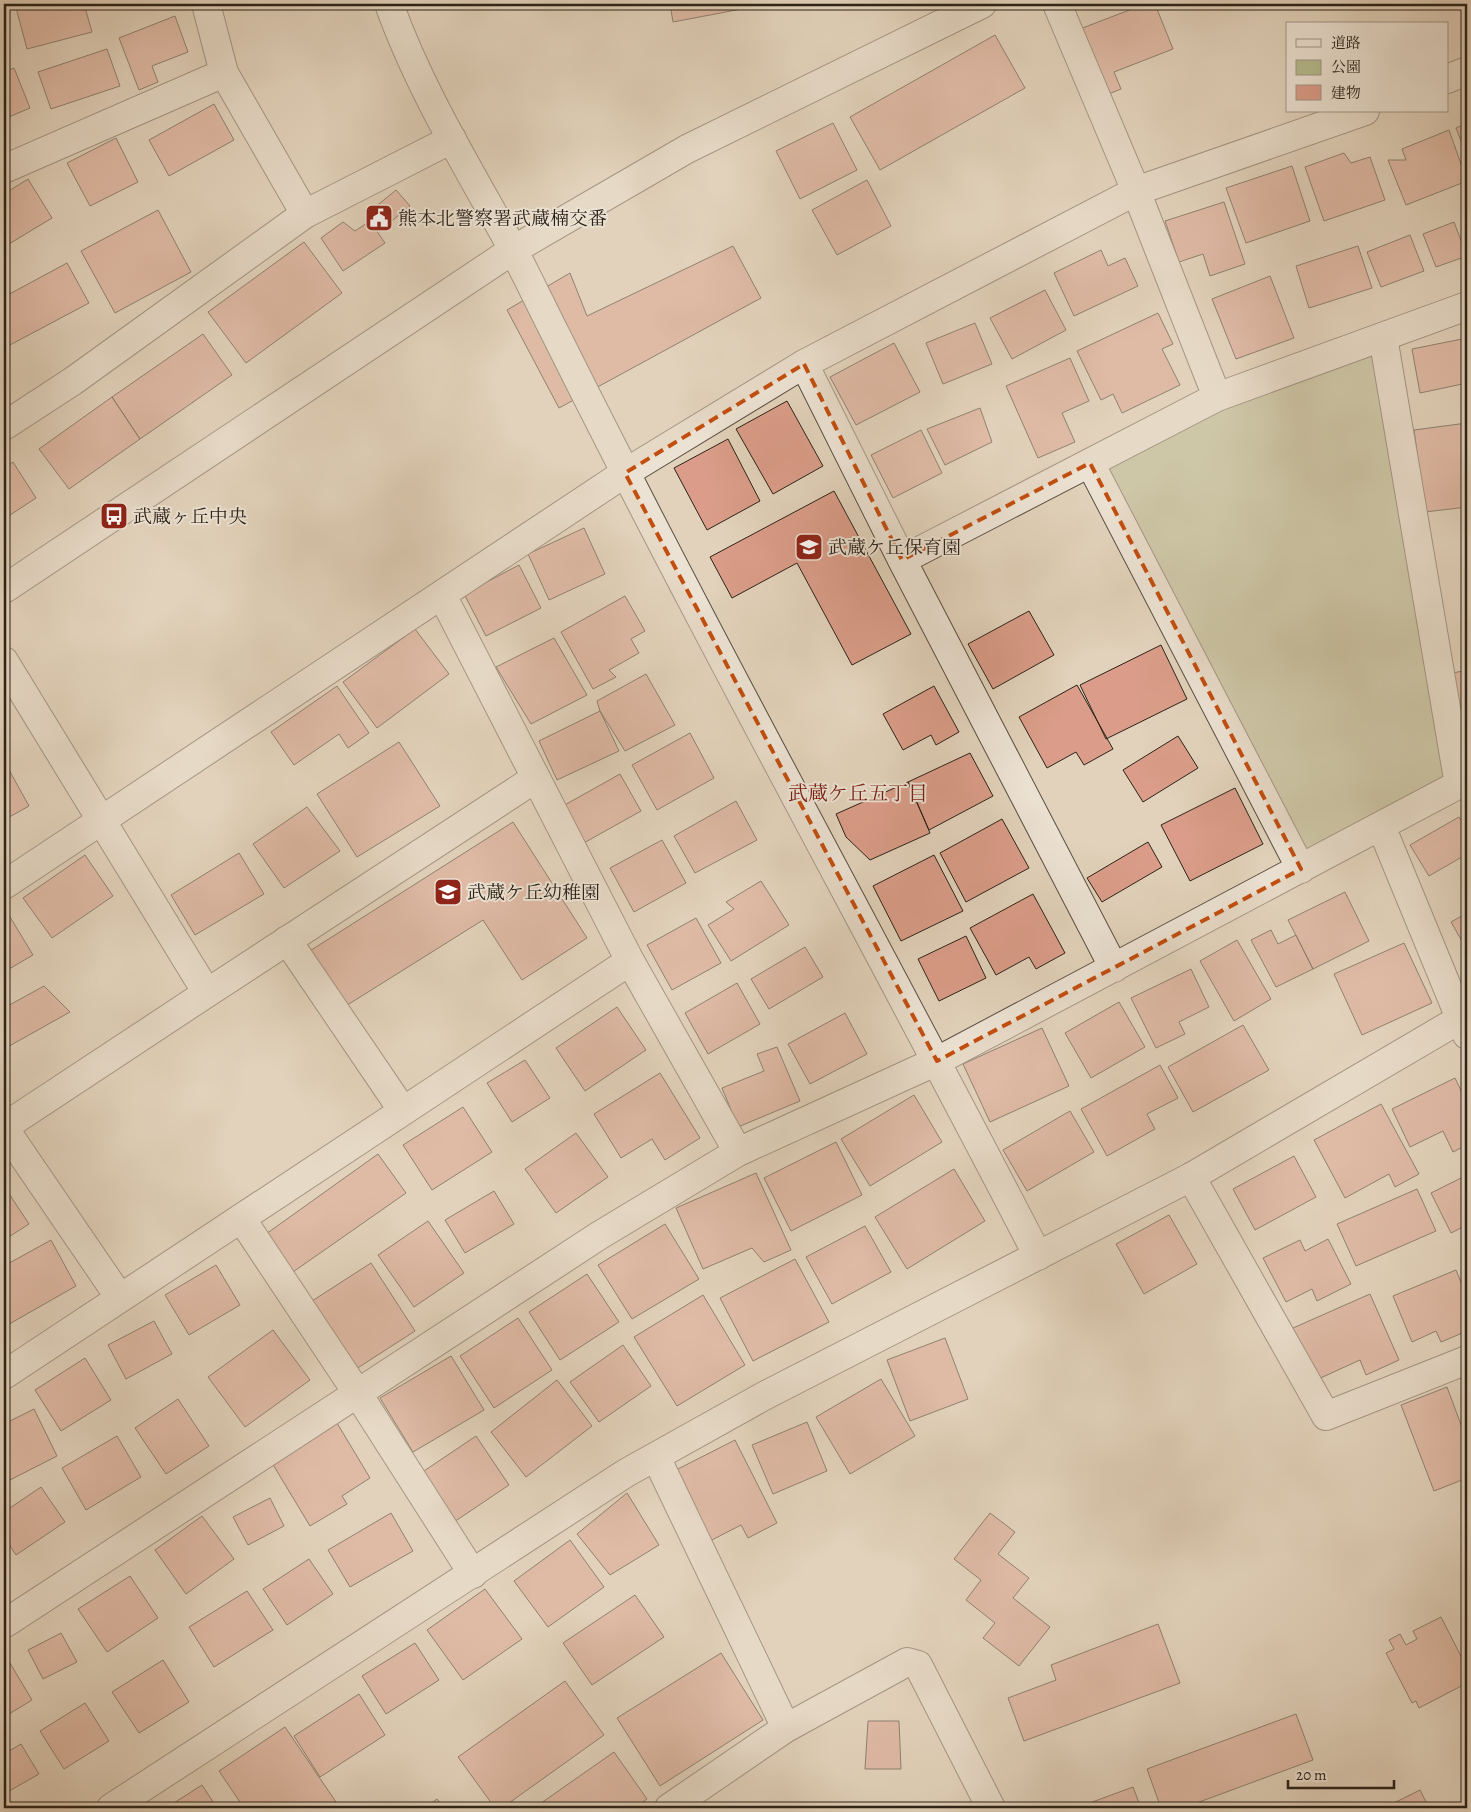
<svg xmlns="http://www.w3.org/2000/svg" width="1471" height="1812" viewBox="0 0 1471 1812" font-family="Alegreya,'Noto Serif JP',serif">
  <rect width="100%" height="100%" fill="#e2d2bb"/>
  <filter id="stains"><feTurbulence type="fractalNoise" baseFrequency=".004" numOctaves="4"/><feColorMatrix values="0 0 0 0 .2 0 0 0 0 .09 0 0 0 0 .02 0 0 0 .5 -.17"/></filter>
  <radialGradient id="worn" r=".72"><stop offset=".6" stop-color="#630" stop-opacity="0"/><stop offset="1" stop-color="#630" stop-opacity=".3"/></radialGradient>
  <path fill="#b5bb8e" stroke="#706f54" d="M1383,337L1459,785L1301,869L1090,463Z"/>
  <path fill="#db9d89" stroke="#2b2319" d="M15,4H84L92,32L27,49Z
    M670,4H768L673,22Z
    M1145,4H1155L1173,49L1114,72L1121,89L1106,95L1080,29Z
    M175,16L188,52L152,66L158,82L139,90L119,38Z
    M995,35L1025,88L880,170L850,117Z
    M107,49L120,86L51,109L38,72Z
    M14,68L30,108L4,119V72Z
    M214,104L234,140L169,176L149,140Z
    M833,123L857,170L800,199L776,151Z
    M1467,123V156L1456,128Z
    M1449,130L1467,181L1406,205L1388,160H1406L1402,149Z
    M116,138L138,182L90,206L67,163Z
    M1344,153L1351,163L1370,157L1385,200L1324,221L1305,167Z
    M1292,166L1310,221L1246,243L1226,188Z
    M28,179L52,218L4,247V194Z
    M867,180L891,226L837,255L812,210Z
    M396,190L410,206L388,224L374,208Z
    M1224,202L1245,264L1210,276L1203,254L1179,262L1165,221Z
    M158,210L191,272L115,313L81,251Z
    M370,221L385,243L343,271L321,238L343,222L355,231Z
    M1454,222L1467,256L1436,267L1423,234Z
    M1410,235L1424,271L1381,287L1367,252Z
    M304,242L342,293L246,363L208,312Z
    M733,246L761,298L559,408L507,310L570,273L587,316Z
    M1358,246L1372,288L1309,308L1296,266Z
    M1101,250L1108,266L1125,258L1138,286L1074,316L1054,273Z
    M67,263L89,303L10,345L4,333V297Z
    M1270,276L1294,338L1236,359L1212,299Z
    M1045,290L1066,330L1012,359L990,318Z
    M1158,313L1173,344L1162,349L1180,385L1122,413L1113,394L1101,400L1077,351Z
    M975,323L992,364L943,384L926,343Z
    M203,334L232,375L140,439L112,397Z
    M1467,338V383L1420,393L1412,349Z
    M894,343L920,392L856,425L830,377Z
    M1070,358L1089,401L1062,413L1075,442L1038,458L1006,386Z
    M112,397L140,439L69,489L39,449Z
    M787,401L823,466L773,494L736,429Z
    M980,408L992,442L945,465L927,429Z
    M1467,423V507L1425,512L1414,430Z
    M921,430L942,473L893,498L871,455Z
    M728,439L760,501L707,530L674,468Z
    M13,462L36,498L4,519V468Z
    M834,491L911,634L852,665L797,563L732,598L710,557Z
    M584,528L605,574L549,600L528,554Z
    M519,565L541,608L486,636L464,594Z
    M625,596L645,631L631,639L639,653L609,670L616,677L593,689L561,632Z
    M1029,611L1054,655L993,689L968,644Z
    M415,629L449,674L377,728L343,682Z
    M554,638L587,695L531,724L496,667Z
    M1161,645L1187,699L1106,739L1080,685Z
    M1467,670V717L1457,719L1448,674Z
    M646,674L675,725L625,751L600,711L597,701Z
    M1077,685L1113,749L1084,765L1076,752L1047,768L1019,717Z
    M337,686L369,733L348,748L339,734L294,765L271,732Z
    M934,686L959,732L936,745L931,735L903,750L883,714Z
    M600,711L619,751L557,780L539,741Z
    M690,733L714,778L657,810L632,765Z
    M1178,736L1198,768L1143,802L1123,770Z
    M399,742L440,806L357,857L317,794Z
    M970,753L993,796L929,830L908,782Z
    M4,761L29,806L4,820Z
    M620,774L641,811L582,844L561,807Z
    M908,782L930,833L870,860L846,837L836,814Z
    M1235,788L1263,844L1190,881L1161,825Z
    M736,801L757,840L695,873L674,836Z
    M307,807L340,851L284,888L253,844Z
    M1459,817L1467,831V854L1429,876L1410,845Z
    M1002,819L1029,868L966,902L940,853Z
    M513,822L587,938L522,980L483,920L341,1009L305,954Z
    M662,840L686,883L634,912L610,868Z
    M1148,842L1162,867L1102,902L1087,878Z
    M239,853L264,894L195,935L171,895Z
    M85,855L113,896L52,938L23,898Z
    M934,855L963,911L901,941L873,886Z
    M761,881L789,925L731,961L708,925L734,909L726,902Z
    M1345,892L1369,941L1313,969L1288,920Z
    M1033,894L1065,953L1036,969L1029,957L996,975L970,928Z
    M7,912L33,955L4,972V914Z
    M1467,913V950L1451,922Z
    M696,918L721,963L672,990L647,945Z
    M1271,930L1278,944L1296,935L1313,969L1276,987L1251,940Z
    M966,936L986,978L939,1001L918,959Z
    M1237,940L1271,999L1234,1021L1200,961Z
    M1404,943L1432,1003L1362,1035L1334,974Z
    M805,947L823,977L769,1009L751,979Z
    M1191,969L1209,1007L1179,1022L1185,1034L1156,1048L1131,998Z
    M737,983L760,1024L708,1054L685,1013Z
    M44,986L70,1012L4,1049V1008Z
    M1119,1002L1145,1047L1091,1078L1065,1033Z
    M617,1007L646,1050L585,1091L556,1048Z
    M845,1013L867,1054L810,1084L788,1044Z
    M1243,1025L1269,1070L1193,1112L1168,1067Z
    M1042,1028L1069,1086L990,1122L963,1064Z
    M777,1047L800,1101L738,1127L722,1088L764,1071L757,1054Z
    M525,1060L550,1098L512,1122L487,1083Z
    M1160,1065L1178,1098L1147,1114L1155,1129L1107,1156L1081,1109Z
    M660,1073L700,1138L665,1160L652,1139L621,1158L594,1114Z
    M1455,1078L1467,1103V1145L1453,1152L1443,1131L1410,1147L1392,1109Z
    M914,1095L942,1142L870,1186L841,1139Z
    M1381,1104L1419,1174L1395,1187L1389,1174L1345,1198L1314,1140Z
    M463,1107L492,1152L432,1190L403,1145Z
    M1070,1111L1094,1152L1027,1191L1003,1150Z
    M576,1133L608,1177L556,1213L525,1169Z
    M836,1142L862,1195L791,1231L764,1178Z
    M378,1154L406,1193L293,1272L266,1234Z
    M1294,1156L1316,1197L1255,1230L1233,1189Z
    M954,1169L985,1221L907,1269L875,1217Z
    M756,1173L791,1250L764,1262L752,1248L703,1269L676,1208Z
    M1467,1175V1225L1451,1233L1431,1193Z
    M4,1186L29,1224L4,1240Z
    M1417,1189L1436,1231L1356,1266L1337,1224Z
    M494,1191L514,1224L465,1253L445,1220Z
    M1169,1215L1197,1264L1144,1294L1116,1244Z
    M428,1221L464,1273L414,1307L378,1255Z
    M665,1224L699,1279L632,1319L598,1265Z
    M865,1226L891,1272L832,1304L806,1257Z
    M1328,1239L1351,1284L1317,1301L1312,1289L1286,1302L1263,1258L1300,1240L1305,1251Z
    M51,1240L76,1286L4,1327V1266Z
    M795,1259L829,1322L753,1361L720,1298Z
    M371,1263L415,1331L356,1369L312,1301Z
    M216,1265L240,1305L189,1335L165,1295Z
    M1456,1270L1467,1297V1331L1441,1342L1436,1331L1412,1342L1393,1296Z
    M587,1274L619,1322L560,1360L529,1312Z
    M1370,1294L1399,1360L1366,1375L1360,1360L1316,1380L1293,1328Z
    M703,1295L745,1365L677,1406L634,1337Z
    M518,1318L552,1370L494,1408L460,1356Z
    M154,1321L172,1354L126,1379L108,1345Z
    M273,1330L310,1380L245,1427L208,1377Z
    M945,1338L968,1399L910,1421L887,1360Z
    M623,1345L651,1386L599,1422L570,1382Z
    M451,1356L484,1410L413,1452L380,1398Z
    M85,1358L111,1400L61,1431L35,1390Z
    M881,1379L915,1436L850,1474L816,1417Z
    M557,1380L592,1426L526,1477L491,1432Z
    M1447,1387L1467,1441V1478L1434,1491L1401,1405Z
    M178,1399L209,1446L166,1474L135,1428Z
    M34,1409L57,1456L4,1483V1424Z
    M807,1422L827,1471L773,1494L752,1445Z
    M337,1423L370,1478L342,1496L347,1504L310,1526L272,1463Z
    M117,1436L141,1477L86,1510L62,1468Z
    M476,1436L509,1485L454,1522L421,1473Z
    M735,1440L777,1523L748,1538L741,1525L710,1541L674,1471Z
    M41,1487L65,1522L16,1555L4,1537V1512Z
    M627,1493L659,1545L610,1575L577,1534Z
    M270,1498L284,1526L248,1545L233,1517Z
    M391,1513L413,1551L350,1587L328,1550Z
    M990,1513L1015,1532L998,1554L1029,1578L1013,1598L1050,1627L1019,1666L983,1638L995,1623L966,1600L981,1580L954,1559Z
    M202,1516L234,1559L186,1594L155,1550Z
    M570,1540L604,1587L548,1627L514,1581Z
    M309,1559L333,1594L287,1625L263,1589Z
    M130,1576L158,1618L107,1652L78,1609Z
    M485,1589L522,1639L463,1680L427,1630Z
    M247,1591L273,1630L214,1667L189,1627Z
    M635,1595L664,1637L592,1685L563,1643Z
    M1441,1617L1467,1668V1683L1419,1708L1416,1701L1412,1703L1386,1653L1394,1649L1389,1640L1400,1634L1406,1645L1417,1639L1413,1631Z
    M1158,1624L1180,1683L1024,1741L1008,1698L1056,1680L1051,1665Z
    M61,1633L77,1662L43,1679L28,1650Z
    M415,1643L439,1680L386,1714L362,1676Z
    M4,1653L32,1700L4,1717Z
    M721,1653L763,1720L660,1786L617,1718Z
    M163,1660L189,1702L139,1733L112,1692Z
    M565,1681L604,1735L502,1808H495L458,1757Z
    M359,1694L385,1735L320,1777L294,1736Z
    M85,1703L109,1741L64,1769L40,1731Z
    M1296,1714L1313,1760L1183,1808H1161L1147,1769Z
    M868,1721H899L901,1769H865Z
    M285,1727L336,1802L327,1808H244L219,1771Z
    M21,1744L39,1774L4,1794V1754Z
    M614,1752L647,1799L634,1808H534Z
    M202,1785L217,1808H166Z
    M1133,1787L1141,1808H1085L1084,1805Z
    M1420,1790L1429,1808H1384Z
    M437,1799L444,1808H425Z"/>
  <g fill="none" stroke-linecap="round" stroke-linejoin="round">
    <defs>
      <path id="minor" d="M206,4L224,73L305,214
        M1057,4L1136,191L1217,397
        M1447,79L1467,71
        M4,169L224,73
        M1383,337L1459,785
        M804,364L902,560L1114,968
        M4,426L73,381L305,214L452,139
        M1090,463L1301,869
        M902,560L1217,397L1467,306
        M442,595L630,961L738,1152
        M4,661L207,993L4,1127
        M1381,826L1467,1035
        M4,885L625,473L804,364L1136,191L1365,111
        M287,940L403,1111
        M207,993L536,778
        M4,1128L120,1298
        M1191,1177L1326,1416L1467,1360
        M241,1218L358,1394L473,1574
        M4,1375L630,961
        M656,1457L786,1728L669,1808
        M4,1624L600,1235L738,1152L937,1061L1467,780
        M786,1728L907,1662L918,1665L991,1808"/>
      <path id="tertiary" d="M389,4C419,88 467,166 510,244C527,275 542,308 558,339C712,648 880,950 1038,1256
        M4,589L513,250L687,149L982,4
        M111,1808L626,1473L764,1396L1191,1177L1467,1015"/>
    </defs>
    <use href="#minor" stroke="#594f42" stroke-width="30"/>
    <use href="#tertiary" stroke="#594f42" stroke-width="30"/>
    <use href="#minor" stroke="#ece2d3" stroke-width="28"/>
    <use href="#tertiary" stroke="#ece2d3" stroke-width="28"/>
  </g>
  <path d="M0 0H1471V1812H0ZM804,364L902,560L1090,463L1301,869L937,1061L625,473Z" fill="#e2d2bb" fill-opacity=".55" fill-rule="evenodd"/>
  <path fill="none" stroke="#c24e0f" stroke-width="4" stroke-dasharray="10 6" stroke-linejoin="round" d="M804,364L902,560L1090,463L1301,869L937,1061L625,473Z"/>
  <defs>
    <symbol id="civic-square" viewBox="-11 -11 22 22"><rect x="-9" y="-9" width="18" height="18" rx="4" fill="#8f2418" stroke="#ece2d3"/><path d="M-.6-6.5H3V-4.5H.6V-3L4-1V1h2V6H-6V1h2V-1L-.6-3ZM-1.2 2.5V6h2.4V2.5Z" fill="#fff"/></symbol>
    <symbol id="bus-square" viewBox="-11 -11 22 22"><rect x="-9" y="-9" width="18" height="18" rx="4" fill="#8f2418" stroke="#ece2d3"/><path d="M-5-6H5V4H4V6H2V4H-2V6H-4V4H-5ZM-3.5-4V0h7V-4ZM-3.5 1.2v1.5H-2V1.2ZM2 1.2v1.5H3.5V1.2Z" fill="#fff"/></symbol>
    <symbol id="school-square" viewBox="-11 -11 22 22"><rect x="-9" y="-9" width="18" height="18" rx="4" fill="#8f2418" stroke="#ece2d3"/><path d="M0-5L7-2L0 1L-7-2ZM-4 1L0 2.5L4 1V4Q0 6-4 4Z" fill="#fff"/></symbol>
  </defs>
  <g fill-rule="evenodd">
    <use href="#civic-square" x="363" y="202" width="32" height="32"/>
    <use href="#bus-square" x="98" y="500" width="32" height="32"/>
    <use href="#school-square" x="793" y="531" width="32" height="32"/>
    <use href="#school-square" x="432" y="876" width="32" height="32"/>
  </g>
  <g text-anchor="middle" stroke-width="4" stroke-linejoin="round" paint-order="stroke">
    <g font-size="19" fill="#2b2319" stroke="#ece2d3" text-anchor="start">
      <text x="398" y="225">熊本北警察署武蔵楠交番</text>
      <text x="133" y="523">武蔵ヶ丘中央</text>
      <text x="828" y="554">武蔵ケ丘保育園</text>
      <text x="467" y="899">武蔵ケ丘幼稚園</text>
    </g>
    <g font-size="20" fill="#7a1f14" stroke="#ece2d3">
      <text x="858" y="800">武蔵ケ丘五丁目</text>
    </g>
  </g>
  <rect width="1471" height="1812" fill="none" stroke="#e2d2bb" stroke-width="20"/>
  <rect x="5" y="5" width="1461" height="1802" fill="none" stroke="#2b2319" stroke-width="2.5"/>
  <rect x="10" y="10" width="1451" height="1792" fill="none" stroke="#2b2319"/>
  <rect x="1286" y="22" width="162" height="90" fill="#ece2d3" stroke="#9f9689"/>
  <rect x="1296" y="39" width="25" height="8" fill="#ece2d3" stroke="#9f9689"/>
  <text x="1331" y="48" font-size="15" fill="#2b2319">道路</text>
  <rect x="1296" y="60" width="25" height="15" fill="#b5bb8e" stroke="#9f9689"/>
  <text x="1331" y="72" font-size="15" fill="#2b2319">公園</text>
  <rect x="1296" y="85" width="25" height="15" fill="#db9d89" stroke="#9f9689"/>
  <text x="1331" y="98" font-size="15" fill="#2b2319">建物</text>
  <path d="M1288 1780v8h106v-8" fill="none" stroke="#2b2319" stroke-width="2.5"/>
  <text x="1296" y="1780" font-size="15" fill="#2b2319" stroke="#ece2d3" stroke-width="4" paint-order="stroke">20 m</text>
  <rect width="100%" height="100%" filter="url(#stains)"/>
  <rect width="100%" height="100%" fill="url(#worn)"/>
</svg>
